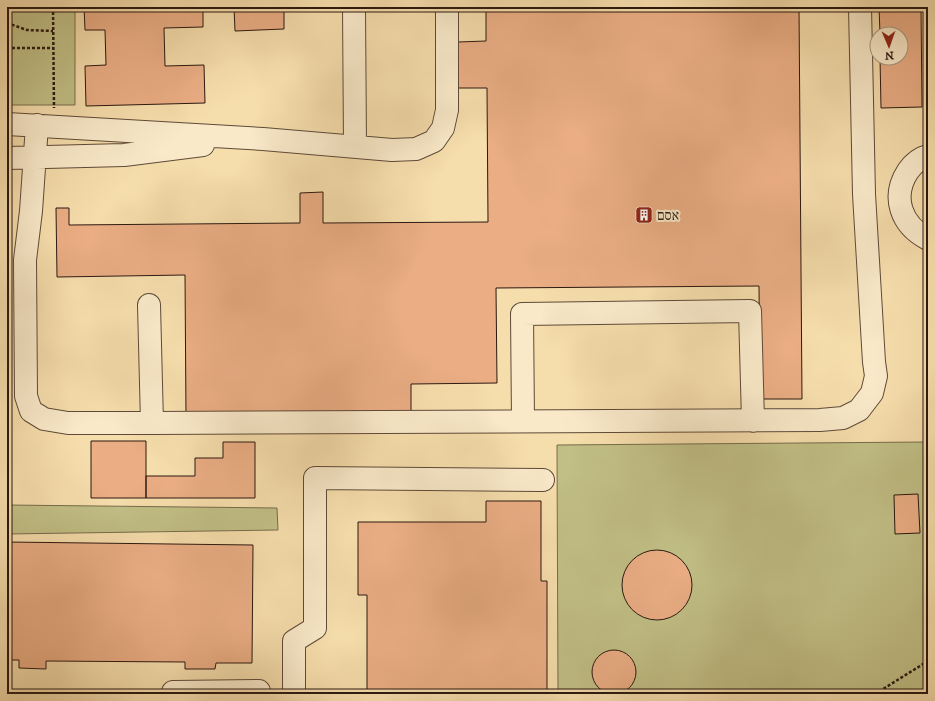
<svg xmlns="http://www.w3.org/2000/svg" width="935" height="701" viewBox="0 0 935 701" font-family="'IM FELL DW Pica','Frank Ruhl Libre',serif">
  <rect width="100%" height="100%" fill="#f6ddac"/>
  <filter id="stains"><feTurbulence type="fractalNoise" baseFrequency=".005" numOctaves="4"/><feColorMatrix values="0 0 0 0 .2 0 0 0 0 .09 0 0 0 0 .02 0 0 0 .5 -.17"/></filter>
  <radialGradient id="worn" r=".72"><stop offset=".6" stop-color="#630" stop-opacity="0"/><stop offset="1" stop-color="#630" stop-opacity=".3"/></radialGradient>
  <path fill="#c1bf86" stroke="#766c4c" d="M7,7H75V105H7Z
    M924,442L928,498V694H558L557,445Z
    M7,505L277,508L278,530L7,534Z"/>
  <path fill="#eaad84" stroke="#2b1911" d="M84,7H203V27L164,28L165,66L204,65L205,103L86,106L85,66L106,65L105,30H85Z
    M234,7H284V29L235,31Z
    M486,7H799L802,399H760L759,286L496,288L497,383L411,384V414L186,416L185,275L57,277L56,208H69V225L300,223V193L323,192V223L488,222L487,88H458V42L486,41Z
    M879,7H921L922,107L881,108L880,58H901V34H880Z
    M91,441H146V498H91Z
    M223,442H255V498H146V476H195V458H223Z
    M918,494L920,533L895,534L894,495Z
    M486,501H541V581H547V694H352V692H367V595H358V522H486Z
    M7,542L253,545L252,663H216L215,669H185V662L46,661V669L19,668V660H7Z
    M622 585a35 35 0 1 1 70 0a35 35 0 1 1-70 0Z
    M592 672a22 22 0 1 1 44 0a22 22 0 1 1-44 0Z"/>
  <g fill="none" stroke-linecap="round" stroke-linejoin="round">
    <defs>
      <path id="minor" d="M354,7L355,146
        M7,124L263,139L392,150L416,149L434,141L443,128L447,110V7
        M37,125L31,211L25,260L26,396L31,411L44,419L68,423H152L820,420L843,418L859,410L872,393L876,376L874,362L864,194L860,7
        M928,156C920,158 913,164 908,171C891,197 901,225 928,239
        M7,158L124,155L203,145
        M149,305L152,423
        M523,421L522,314L750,311L753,421
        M173,694V692L259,691
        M294,694V641L315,628V478L543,480"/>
    </defs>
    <use href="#minor" stroke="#5e4a38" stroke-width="24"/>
    <path stroke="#2b1911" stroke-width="2.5" stroke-dasharray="3 2" stroke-linecap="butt" d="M53,7L54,108
      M7,23L27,30L53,31
      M7,48H53
      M875,694L928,661"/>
    <use href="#minor" stroke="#f9e9c9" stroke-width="22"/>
  </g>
  <defs>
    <symbol id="building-square" viewBox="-11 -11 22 22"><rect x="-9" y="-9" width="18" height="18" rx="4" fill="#8f2418" stroke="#f9e9c9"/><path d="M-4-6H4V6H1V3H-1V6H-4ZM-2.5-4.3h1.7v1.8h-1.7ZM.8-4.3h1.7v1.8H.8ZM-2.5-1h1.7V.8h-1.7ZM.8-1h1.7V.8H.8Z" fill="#fff"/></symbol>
  </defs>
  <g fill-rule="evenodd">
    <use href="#building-square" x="634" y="205" width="20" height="20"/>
  </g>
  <g text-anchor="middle" stroke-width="4" stroke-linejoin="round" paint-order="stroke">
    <g font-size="14" fill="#2b1911" stroke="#f9e9c9" text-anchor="start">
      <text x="657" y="220">אסם</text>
    </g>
  </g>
  <rect width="935" height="701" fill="none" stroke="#f6ddac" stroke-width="24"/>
  <rect x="8" y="8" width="919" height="685" fill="none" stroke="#2b1911" stroke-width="2"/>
  <rect x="12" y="12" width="911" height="677" fill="none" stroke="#2b1911"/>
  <g transform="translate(889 46) rotate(178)"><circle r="19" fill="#f9e9c9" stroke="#a7967f"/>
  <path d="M0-3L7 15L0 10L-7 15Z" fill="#8f2418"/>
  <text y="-6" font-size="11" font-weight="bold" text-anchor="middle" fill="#2b1911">N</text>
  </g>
  <rect width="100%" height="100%" filter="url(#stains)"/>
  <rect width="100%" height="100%" fill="url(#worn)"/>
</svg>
